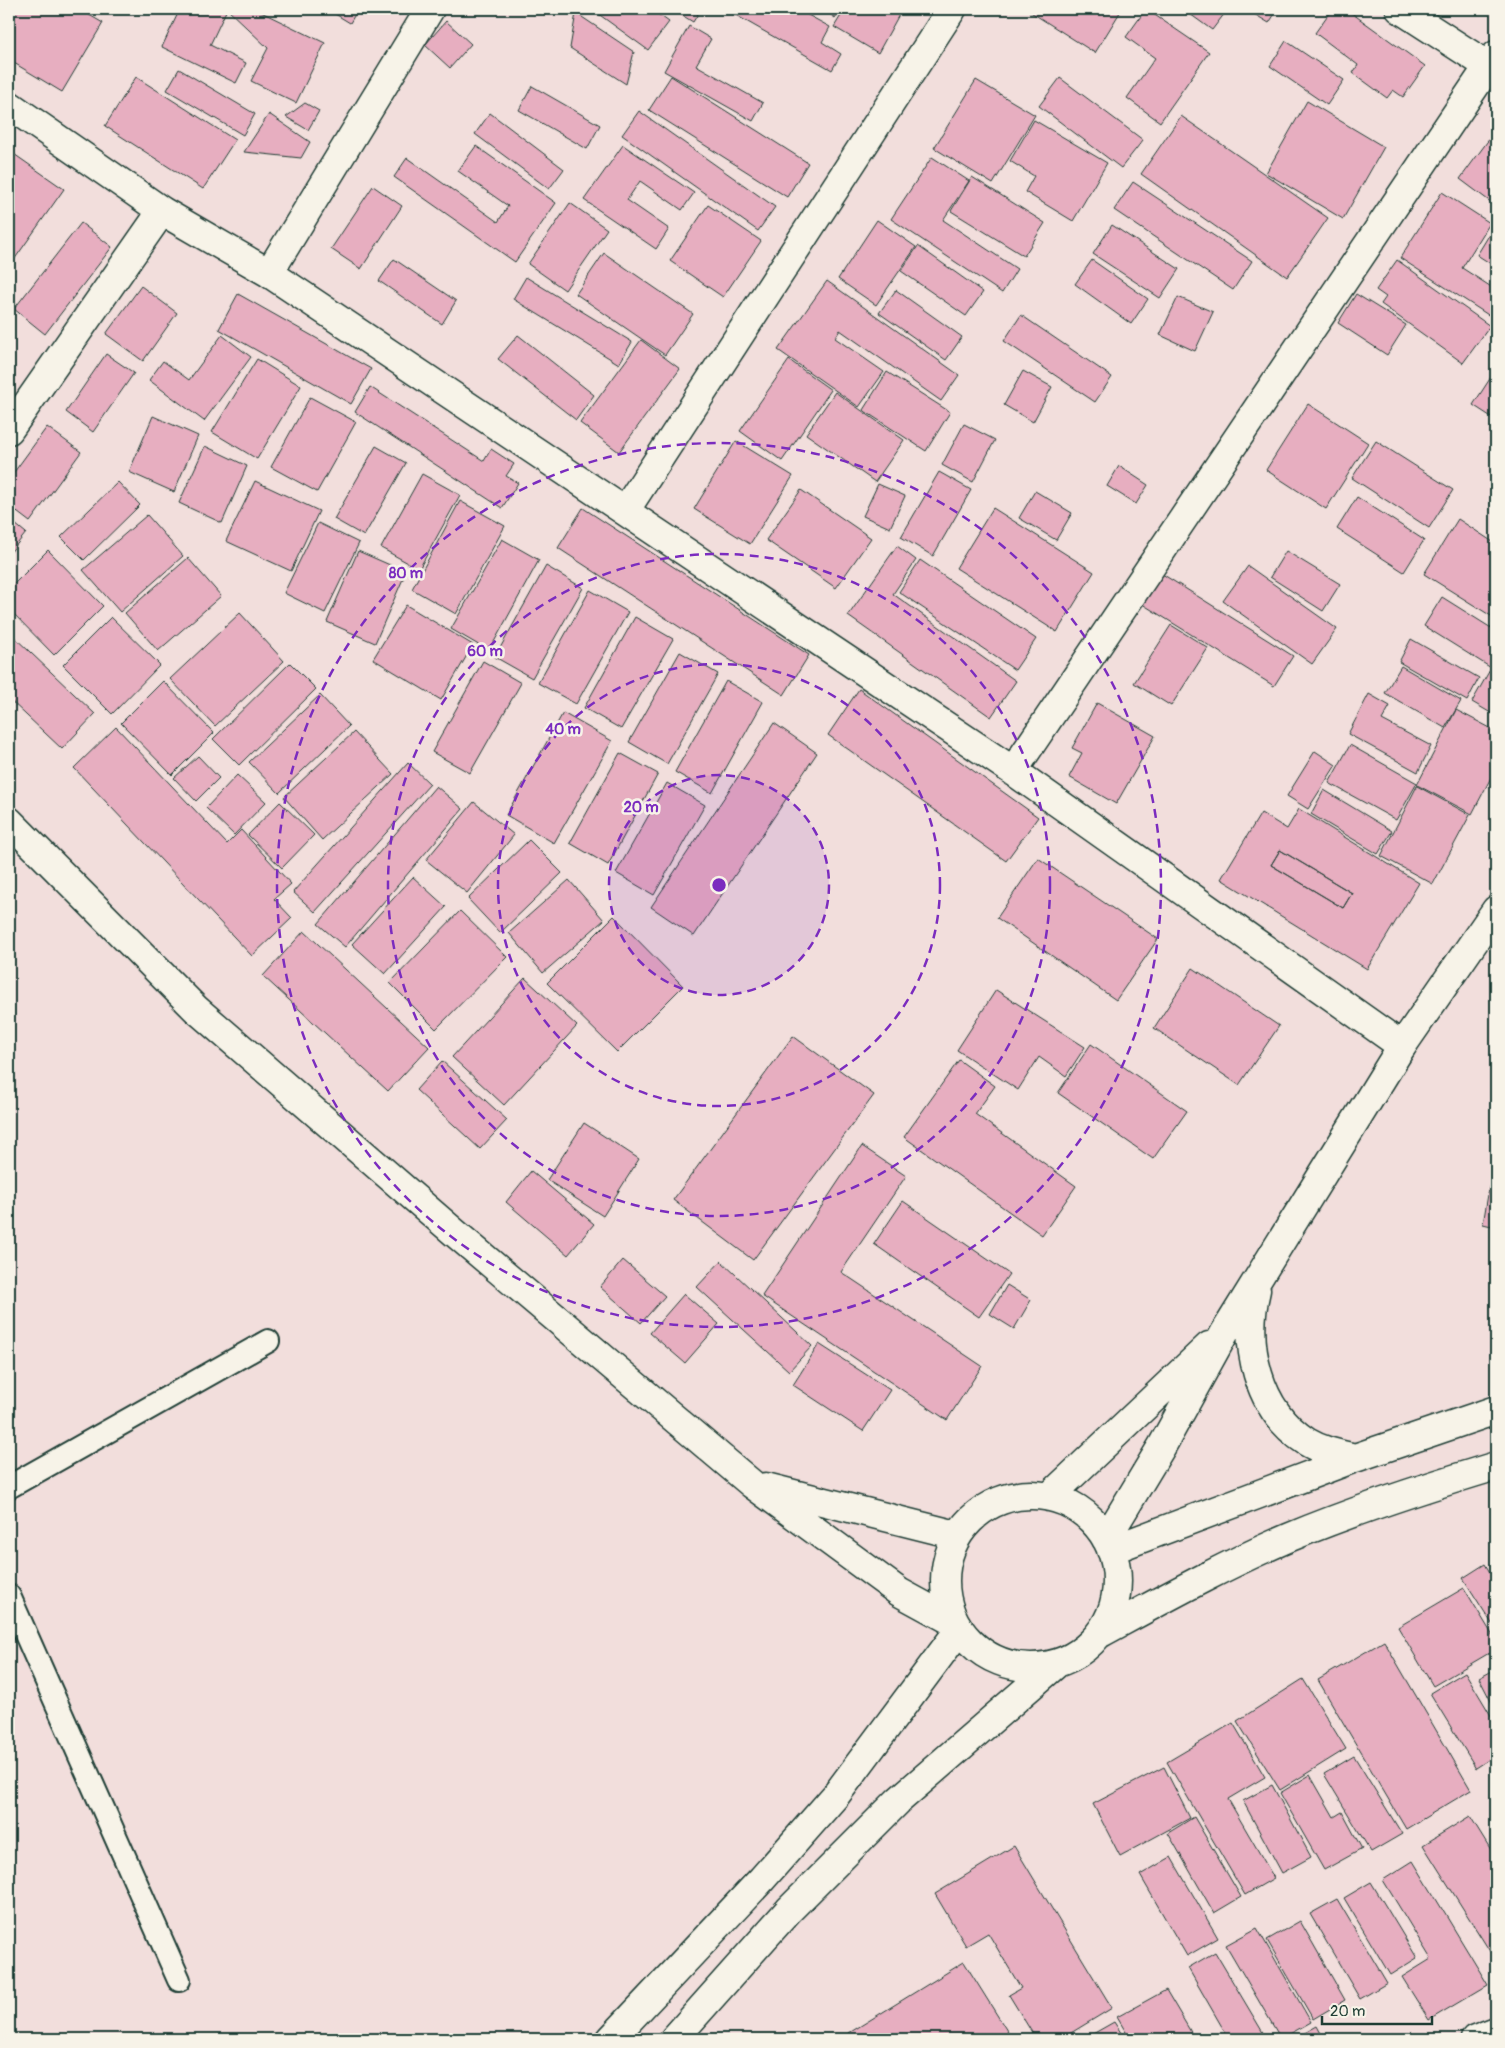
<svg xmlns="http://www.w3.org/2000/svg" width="1505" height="2048" viewBox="0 0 1505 2048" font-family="Pangolin,sans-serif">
  <rect width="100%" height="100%" fill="#f2dedc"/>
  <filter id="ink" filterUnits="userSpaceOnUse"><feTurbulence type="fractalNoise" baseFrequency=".02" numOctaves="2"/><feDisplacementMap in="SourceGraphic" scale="10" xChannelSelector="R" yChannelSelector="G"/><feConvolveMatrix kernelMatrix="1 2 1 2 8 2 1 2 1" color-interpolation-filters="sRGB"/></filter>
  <g filter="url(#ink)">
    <path fill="#e7aec0" stroke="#1f3d34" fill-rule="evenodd" d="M9,9H79L103,23L62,92L9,60Z
      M180,9H255L325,43L296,103L251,81L268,48L227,9L210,45L246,63L236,83L162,47Z
      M327,9H358L350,23Z
      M600,9H651L669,22L648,50L597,13Z
      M672,9H701L693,22Z
      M725,9H797L830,27L822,42L841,54L832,70Z
      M823,9H841L835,18Z
      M845,9H898L901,11L878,53L834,27Z
      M1031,9H1122L1095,53L1029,11Z
      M1146,9L1209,52L1160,122L1127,98L1155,58L1126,37Z
      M1183,9H1228L1212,30Z
      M1246,9H1278L1269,23Z
      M1332,9H1346L1425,66L1403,97L1393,90L1387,98L1353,73L1358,65L1315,33Z
      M576,13L634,52L626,84L570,48Z
      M446,21L471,44L450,68L425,45Z
      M689,26L711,39L696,65L763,103L753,121L664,71Z
      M1286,41L1344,80L1327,105L1270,66Z
      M179,69L255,114L243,135L167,90Z
      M671,76L808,163L787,197L649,110Z
      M136,77L235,140L203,189L105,126Z
      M1060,78L1143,140L1121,168L1039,106Z
      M976,80L1035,115L993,184L934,148Z
      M532,86L600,125L587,149L519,110Z
      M1307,101L1384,147L1343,219L1266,173Z
      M305,103L319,111L308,130L286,117Z
      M639,111L775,207L758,231L622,135Z
      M490,113L564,169L549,189L475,134Z
      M269,114L310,142L301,158L244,152Z
      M1181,116L1328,218L1287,277L1141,174Z
      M1034,120L1107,163L1073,221L1025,192L1034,176L1010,161Z
      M1490,138L1496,142V206L1460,179Z
      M623,145L694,193L682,210L640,181L627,200L669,229L656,249L584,200Z
      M476,146L556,203L515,262L394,177L407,158L498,222L508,206L458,171Z
      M11,152L64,189L9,267V156Z
      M932,157L969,181L943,220L1017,269L1002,293L891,219Z
      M972,177L1045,223L1024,256L951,211Z
      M1133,182L1252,261L1233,290L1114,210Z
      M373,186L402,206L361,269L331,249Z
      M1442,192L1490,223L1462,268L1496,290V320L1400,258Z
      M570,203L607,229L565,290L528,264Z
      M708,205L761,241L723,297L670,261Z
      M877,220L916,247L876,305L838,279Z
      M81,223L112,247L45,334L14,309Z
      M1112,225L1179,269L1160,298L1093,254Z
      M1494,227L1496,228V267L1477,255Z
      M918,246L983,292L966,316L901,271Z
      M604,253L693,314L665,355L576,294Z
      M394,259L456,301L442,324L379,281Z
      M1092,260L1148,299L1131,324L1075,284Z
      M1397,260L1490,326L1463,363L1381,304L1386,297L1376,290Z
      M526,277L632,342L619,364L513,299Z
      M827,281L959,375L941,401L840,330L835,338L884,372L859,407L778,350Z
      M141,286L177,313L143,361L106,334Z
      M896,290L962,337L946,360L879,313Z
      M238,294L371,369L351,404L219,329Z
      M1356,294L1406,325L1387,355L1338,323Z
      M1178,297L1213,312L1195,351L1160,335Z
      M1021,315L1112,377L1095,402L1004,341Z
      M222,335L251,357L204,421L149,380L163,361L189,380Z
      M518,335L594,395L576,420L498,359Z
      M641,340L680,369L619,452L580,423Z
      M106,354L134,373L93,432L66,412Z
      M257,359L301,386L257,459L212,432Z
      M789,360L831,390L782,461L740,431Z
      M1023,371L1052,387L1033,422L1004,405Z
      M1495,371H1496V420L1473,405Z
      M887,372L950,412L926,451L863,410Z
      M370,387L484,461L491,449L514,464L506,476L518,483L502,508L355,412Z
      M835,392L904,440L875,482L806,434Z
      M310,397L356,422L317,492L271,467Z
      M1308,404L1368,443L1326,509L1266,470Z
      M153,416L198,436L174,492L129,472Z
      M964,424L995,440L973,482L942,465Z
      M47,427L81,452L30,522L9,506V479Z
      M736,441L793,476L750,544L694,509Z
      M1376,441L1453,490L1429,528L1352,478Z
      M205,446L247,466L222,523L179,503Z
      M376,446L406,463L364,536L334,519Z
      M1119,466L1148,485L1136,504L1107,486Z
      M939,472L971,490L933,556L901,537Z
      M422,474L460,495L419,569L381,548Z
      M255,481L319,511L291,571L226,541Z
      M118,482L140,505L84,560L61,537Z
      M878,484L905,496L890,528L863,516Z
      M801,490L871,538L836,588L766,540Z
      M1035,491L1072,513L1056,540L1019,518Z
      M1357,497L1424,540L1404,572L1337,529Z
      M460,501L505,526L456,614L412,589Z
      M583,508L809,655L784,695L558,548Z
      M993,508L1094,572L1057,632L956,568Z
      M147,515L183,556L120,612L83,570Z
      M9,519L26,533L9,554Z
      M1458,519L1496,544V619L1424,574Z
      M318,523L359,543L325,613L284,593Z
      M502,539L539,560L489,651L451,629Z
      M897,546L916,560L893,594L1016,681L991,717L848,616Z
      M48,550L103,606L54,655L9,609V589Z
      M358,551L406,572L375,643L327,622Z
      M1286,551L1340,584L1323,611L1270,577Z
      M188,558L221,596L158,651L125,613Z
      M920,560L1036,639L1015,670L899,592Z
      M546,566L583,588L532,678L495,657Z
      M1248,566L1337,629L1312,664L1223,601Z
      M1159,572L1293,656L1274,686L1139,602Z
      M590,590L628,612L576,704L538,683Z
      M1442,597L1496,631V671L1424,626Z
      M406,605L473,645L441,700L373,659Z
      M240,613L284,661L215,726L170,679Z
      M111,617L160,665L112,714L63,665Z
      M635,617L673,639L621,729L584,708Z
      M1171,625L1208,648L1171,706L1134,683Z
      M9,632L95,714L62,749L9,699Z
      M1411,639L1479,678L1467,701L1399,662Z
      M680,652L718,674L667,764L629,742Z
      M483,661L521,683L470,773L432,752Z
      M290,663L316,689L239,765L213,739Z
      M1401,666L1461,701L1445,728L1385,693Z
      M1491,668L1496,671V716L1472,702Z
      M163,681L214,733L172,775L121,723Z
      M726,681L763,702L712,793L675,772Z
      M859,689L1038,817L1006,861L828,735Z
      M1369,694L1390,706L1382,720L1431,746L1418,772L1348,734Z
      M320,695L349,726L279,793L249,762Z
      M1097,703L1155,736L1116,804L1069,777L1082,753L1072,748Z
      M1456,710L1496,731V768L1472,814L1417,785Z
      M563,713L612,741L554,843L506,815Z
      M774,723L817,753L694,936L651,907Z
      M116,727L227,844L241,830L291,884L274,899L292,918L252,956L74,768Z
      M354,732L393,774L322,840L284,797Z
      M1350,745L1417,783L1396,820L1329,783Z
      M1315,751L1336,765L1308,809L1287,796Z
      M620,753L658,774L608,865L570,843Z
      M198,756L219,778L196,801L174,778Z
      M408,763L430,784L315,912L293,892Z
      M237,775L266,802L234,835L206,808Z
      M667,783L705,805L654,895L616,873Z
      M436,786L463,809L345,947L318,924Z
      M1417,786L1470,815L1433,884L1381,856Z
      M1324,790L1392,831L1378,854L1311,814Z
      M280,802L314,835L282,868L248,835Z
      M474,802L514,835L467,893L426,860Z
      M1299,809L1419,883L1367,969L1221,879L1261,813L1287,829ZM1280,850L1352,893L1343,908L1271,865Z
      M529,840L562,873L500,933L468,899Z
      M1280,850L1352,893L1343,908L1271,865Z
      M1038,858L1158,939L1116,1000L997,918Z
      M413,877L446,907L385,974L352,944Z
      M569,880L604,920L543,973L509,933Z
      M460,911L507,957L436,1029L390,983Z
      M614,916L683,986L617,1052L547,983Z
      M304,931L429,1047L388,1091L263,976Z
      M1193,968L1279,1026L1239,1085L1154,1028Z
      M525,978L577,1026L504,1105L452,1057Z
      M996,990L1085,1047L1066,1076L1039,1057L1018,1090L957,1050Z
      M793,1036L874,1095L753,1260L673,1200Z
      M1091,1044L1187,1111L1153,1159L1058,1093Z
      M959,1060L995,1086L975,1114L1076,1186L1042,1235L904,1137Z
      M442,1061L507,1120L480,1149L416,1090Z
      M584,1123L639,1159L603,1216L547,1180Z
      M862,1146L906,1176L841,1272L982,1366L947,1420L762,1296Z
      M1493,1165L1496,1166V1227L1483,1224Z
      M531,1171L594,1224L568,1255L506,1202Z
      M903,1201L1009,1274L979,1317L874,1244Z
      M623,1260L665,1296L641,1323L600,1287Z
      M721,1261L812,1346L789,1371L697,1287Z
      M1007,1285L1031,1300L1014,1329L990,1314Z
      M684,1294L719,1324L685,1363L650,1333Z
      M819,1344L890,1390L863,1431L793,1385Z
      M1485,1564L1491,1574L1496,1571V1630L1463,1578Z
      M1464,1588L1496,1641V1649L1433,1686L1398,1627Z
      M1384,1641L1471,1790L1406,1829L1318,1680Z
      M1496,1669V1711L1479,1678Z
      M1465,1672L1496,1724V1755L1476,1768L1430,1693Z
      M1303,1679L1346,1749L1280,1790L1237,1721Z
      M1233,1723L1265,1777L1228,1799L1274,1878L1245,1895L1167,1762Z
      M1354,1756L1402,1834L1371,1852L1324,1774Z
      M1164,1767L1190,1818L1120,1856L1093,1804Z
      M1310,1775L1334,1817L1342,1812L1362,1849L1324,1870L1280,1793Z
      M1272,1785L1311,1857L1282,1873L1243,1801Z
      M1470,1816L1496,1858V1961L1423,1845Z
      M1194,1817L1241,1897L1214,1913L1168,1833Z
      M1014,1846L1112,2008L1061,2039H1036L1009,1995L1021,1988L988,1933L966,1946L935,1894Z
      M1171,1857L1218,1938L1187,1956L1140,1875Z
      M1413,1861L1488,1985L1429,2020L1402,1977L1431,1959L1383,1880Z
      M1371,1882L1417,1958L1390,1975L1344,1898Z
      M1337,1899L1387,1983L1360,1999L1310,1914Z
      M1300,1921L1345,2000L1313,2019L1267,1940Z
      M1257,1928L1311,2022L1281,2039L1226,1945Z
      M1215,1952L1265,2036L1261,2039H1229L1188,1968Z
      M964,1962L1012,2039H853L849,2033Z
      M1166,1990L1195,2039H1130L1117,2017Z
      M1114,2022L1125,2039H1084Z
      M1317,2026L1324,2039H1294Z"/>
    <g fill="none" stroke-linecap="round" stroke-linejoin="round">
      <defs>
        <path id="lane" d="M9,1487L268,1341
          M9,1596L179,1980"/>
        <path id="street" d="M1400,9L1496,71
          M9,105L162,211L269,273L1013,771L1402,1046
          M269,273L430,9
          M9,430L162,211
          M625,511L952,9
          M1013,771L1496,55
          M1475,2039L1496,2031"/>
        <path id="secondary" d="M9,821L196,1009L455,1233L752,1484L899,1592L954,1622
          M1256,1290C1243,1344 1257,1410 1307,1442C1322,1451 1338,1454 1355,1458
          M766,1487L957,1535
          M945 1581a86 86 0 1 1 172 0a86 86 0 1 1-172 0Z
          M1049,1497L1209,1346
          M1106,1539L1162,1446L1225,1332L1402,1046L1496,910
          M1111,1550L1355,1458L1496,1410
          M1101,1633C1162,1600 1223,1566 1288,1538C1355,1510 1426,1487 1496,1466
          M611,2039L762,1879L836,1795L959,1630
          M674,2039L789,1910L899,1800L1055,1665"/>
      </defs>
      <use href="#lane" stroke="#1f3d34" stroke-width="26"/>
      <use href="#street" stroke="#1f3d34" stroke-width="31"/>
      <use href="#secondary" stroke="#1f3d34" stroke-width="31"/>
      <use href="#lane" stroke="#f7f3e8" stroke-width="22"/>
      <use href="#street" stroke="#f7f3e8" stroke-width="28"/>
      <use href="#secondary" stroke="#f7f3e8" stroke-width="28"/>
    </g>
  </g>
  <circle cx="719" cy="885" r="110" fill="#7b2cbf" fill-opacity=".12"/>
  <g fill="none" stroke="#7b2cbf" stroke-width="2.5" stroke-dasharray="9 6">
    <circle cx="719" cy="885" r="110"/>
    <circle cx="719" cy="885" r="221"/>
    <circle cx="719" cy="885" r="331"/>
    <circle cx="719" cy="885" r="442"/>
  </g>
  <circle cx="719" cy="885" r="8" fill="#7b2cbf" stroke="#f7f3e8" stroke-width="2.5"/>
  <g font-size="15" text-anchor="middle" font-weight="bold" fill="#7b2cbf" stroke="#f7f3e8" stroke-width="5" stroke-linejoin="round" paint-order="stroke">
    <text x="406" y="578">80 m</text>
    <text x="485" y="656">60 m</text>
    <text x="563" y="734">40 m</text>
    <text x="641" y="812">20 m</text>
  </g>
  <rect width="1505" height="2048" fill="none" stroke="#f7f3e8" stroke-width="30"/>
  <rect x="15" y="15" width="1475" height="2018" fill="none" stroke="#1f3d34" stroke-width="2" filter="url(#ink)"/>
  <path d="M1322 2016v8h110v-8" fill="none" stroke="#1f3d34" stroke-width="2.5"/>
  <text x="1330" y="2016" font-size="15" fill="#1f3d34" stroke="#f7f3e8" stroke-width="4" paint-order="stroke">20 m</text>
</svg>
